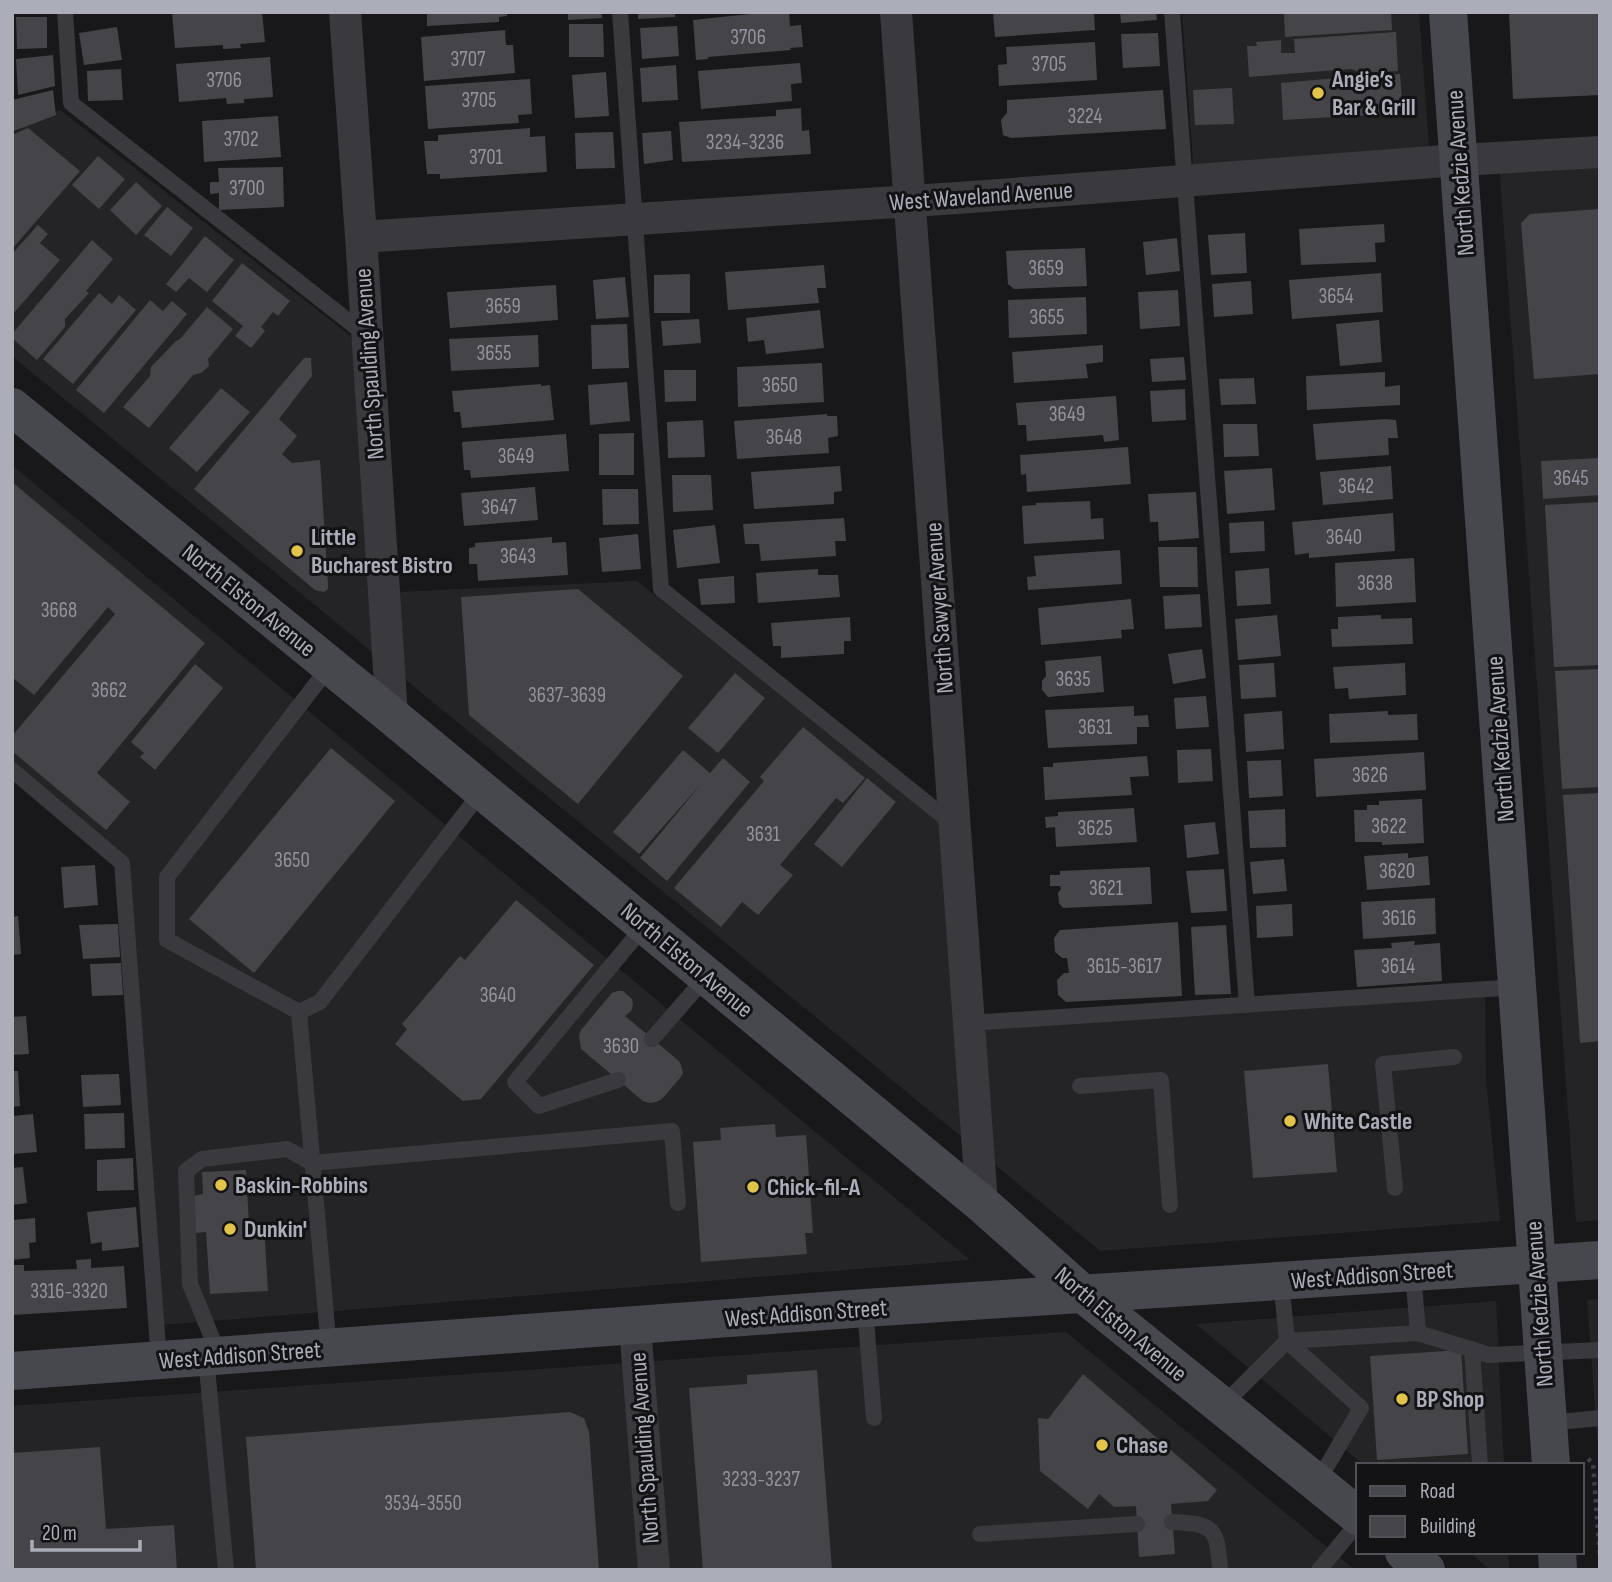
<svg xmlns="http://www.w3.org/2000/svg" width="1612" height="1582" viewBox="0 0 1612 1582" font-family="'Sofia Sans Condensed',sans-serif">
  <rect width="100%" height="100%" fill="#18181a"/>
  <path fill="#242426" d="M1182,12H1419L1430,158L1194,175Z
    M60,110L361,344L375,593L637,581L960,839L971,1016L1485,984L1486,1078L1500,1221L1100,1251L12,356V133Z
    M1600,155V1220L1576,1222L1499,162Z
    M12,465L970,1260L162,1325L128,862L12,763Z
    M1600,1299V1475L1587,1300Z
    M1496,1301L1504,1465H1364L1196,1324Z
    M1066,1332L1355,1570H12V1406Z
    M1469,1552H1508L1509,1570H1490Z"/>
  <path fill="#454549" d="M172,12H262L265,42L240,44L241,48L223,49V45L175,48Z
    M427,12H507V16L499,17V22L427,26Z
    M568,12H601L602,18L568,20Z
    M638,12H675V17L638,19Z
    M768,12H789L790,26L801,25L803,47L790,48L791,50L708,57V59L696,60L693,20Z
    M1005,12H1094L1095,30L995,37L993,13Z
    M1120,12H1156L1157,20L1121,23Z
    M1284,12H1391L1392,30L1285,37Z
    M1509,12H1600V95L1513,99Z
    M16,17H47V48L17,49Z
    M569,24H603L604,57H569Z
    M677,26L679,56L642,59L640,28Z
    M117,27L122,60L84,65L79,33Z
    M505,30L506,45H513L515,73L424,81L421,37Z
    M1396,32L1398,71L1363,73L1351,69L1249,77L1247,46H1257L1256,42L1281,40V53H1295L1294,39Z
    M1158,33L1160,66L1123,68L1121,34Z
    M1095,42L1097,80L999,86L998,65L1007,64L1006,47Z
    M53,55L55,86L18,95L16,59Z
    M270,57L273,97L244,99V103L227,104L226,98L179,102L176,64Z
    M800,63L802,83L791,84L792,101L701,109L698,71Z
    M676,65L678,100L642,102L640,68Z
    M121,69L123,100L88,101L87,71Z
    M606,72L609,116L575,118L572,75Z
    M1400,74L1403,113L1283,120L1281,83L1337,78L1338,84H1345V77Z
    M530,79L532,114L518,115L519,123L428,129L425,86Z
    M1232,88L1234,124L1195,125L1193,90Z
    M53,90L56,115L14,131L12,100Z
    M1163,90L1166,129L1011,138L1003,135L1001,120L1007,113V100Z
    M801,108L802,131L809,130L811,154L682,162L679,122L776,116V110Z
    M278,116L281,157L204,162L202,121Z
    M28,128L80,171L12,249V135Z
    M530,128V137L545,136L547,172L440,179V174H427L424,141H438V135Z
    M671,131L673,160L644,164L642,133Z
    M613,132L615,168L576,169L575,133Z
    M98,156L125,179L99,209L72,185Z
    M283,167L284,207L219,210V193L210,194V182H219L218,168Z
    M136,182L162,206L136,235L110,210Z
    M167,207L193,228L171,256L144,235Z
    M1600,209V374L1534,379L1521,223L1530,214Z
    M1384,224L1385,242L1375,243L1376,262L1301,265L1299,229Z
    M38,225L48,234L40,243L60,260L12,315V254Z
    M1245,233L1247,273L1211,275L1208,235Z
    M205,236L234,260L207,292L189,278L176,292L166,284Z
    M1177,238L1180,271L1146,275L1143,242Z
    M92,240L113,259L86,291L89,293L65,319V327L37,360L12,338V334Z
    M1085,248L1087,286L1014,289L1008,284L1006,251Z
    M242,263L290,301L278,316L273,312L261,327L265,331L251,348L235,336L243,326L212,301Z
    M824,265L826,288H817L819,303L728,310L725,272Z
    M1381,273L1383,312L1292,319L1289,280Z
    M690,274V313H654V275Z
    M625,277L629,317L596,319L593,280Z
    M1251,281L1253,314L1214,317L1212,284Z
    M556,285L558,320L450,328L447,292Z
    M1178,290L1180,326L1140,329L1138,292Z
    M99,293L112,304L119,295L136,310L73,384L43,359Z
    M1086,297L1087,334L1009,338L1008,300Z
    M150,300L163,311L172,301L187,314L104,413L76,390Z
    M207,307L233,329L208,359L209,366L201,373L193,375L149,428L123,407L150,376L151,367L176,341L180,339Z
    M820,310L824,348L766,354L764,340L748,342L746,318Z
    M699,319L701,343L663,346L661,321Z
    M1379,320L1382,362L1340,366L1336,324Z
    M627,324L629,368L592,369L591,325Z
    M538,335L539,367L451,371L449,339Z
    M1103,345V362L1086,364L1088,378L1014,383L1012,352Z
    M1184,357L1186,380L1152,382L1150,359Z
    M304,358H311L312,376L279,419L297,436L282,454L292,463L320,460L328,584V589L324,592L315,590L194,489Z
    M822,363L824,402L738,407L737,367Z
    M664,370H696V401L665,402Z
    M1385,372V387L1400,385V405L1307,410L1306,376Z
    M1254,378L1256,404L1221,405L1219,379Z
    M627,382L630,421L590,425L588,385Z
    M541,384V386L550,385L554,420L462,428L460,412H454L452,391Z
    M221,388L250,412L197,472L169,448Z
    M1185,389L1186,420L1152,422L1150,391Z
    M1116,396L1119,440L1104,442L1103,435L1027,441L1026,425H1018L1016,403Z
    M827,414V416H837L838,436L828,438L829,453L737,459L734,421Z
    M1386,419L1396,420L1398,438H1388L1389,455L1316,460L1313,424Z
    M703,420L705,457L668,458L667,422Z
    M1223,424H1257L1259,456L1224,457Z
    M634,433V475H599V434Z
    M566,434L569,471L471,478L470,470H464L462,442Z
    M1128,447L1131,484L1027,492L1026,474L1021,475L1020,455Z
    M1600,458V495L1543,499L1541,461Z
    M840,466L842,491L834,492V504L754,509L751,472Z
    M1391,466L1393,499L1323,505L1320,472Z
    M1272,468L1275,510L1227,514L1224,471Z
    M672,475H711L713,510L673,512Z
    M12,482L205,643L97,773L130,802L106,830L12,751V736L115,614L108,607L34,695L12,677Z
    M535,487L538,520L464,526L461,493Z
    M602,489H638L639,524L603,525Z
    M1196,492L1199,538L1159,541L1158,522H1150L1148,494Z
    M1090,501L1091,519L1103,518L1104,539L1024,544L1022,506L1036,505V503Z
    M1600,502V665L1554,667L1545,505Z
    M1393,513L1395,551L1309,558V553L1295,555L1292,522Z
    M844,518L846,541H835L836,556L761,561L759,544H745L743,524Z
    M1264,521L1265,551L1230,553L1229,523Z
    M715,525L720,563L677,568L673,530Z
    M638,534L641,569L602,572L599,538Z
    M552,537V543L566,542L568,575L478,581L477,564H469V548L475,547V543Z
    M1158,547H1197L1198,587H1160Z
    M1120,550L1122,584L1028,590L1027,577L1036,576L1034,556Z
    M1414,558L1416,602L1336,607L1335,563Z
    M1269,568L1271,604L1237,606L1235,571Z
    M818,569V575H838L840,597L758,603L756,573Z
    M734,576L735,603L701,605L698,579Z
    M578,589L683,676L578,804L469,715L461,597Z
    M1200,594L1202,627L1165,629L1163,596Z
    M1131,599L1134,629L1121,630L1122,638L1041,645L1038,608Z
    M1277,615L1281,656L1238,660L1235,619Z
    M1381,615V619L1412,618L1413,644L1332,647L1331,629H1338V617Z
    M850,617L851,641H844V654L781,658V646H773L771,623Z
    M1202,649L1206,678L1173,684L1168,654Z
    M1101,656L1104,692L1048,697L1042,690V681L1046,676L1045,661Z
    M1274,663L1276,697L1241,699L1239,665Z
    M1405,663L1406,695L1349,699L1348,688L1335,689L1333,667Z
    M195,664L223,688L155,770L140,757L144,753L131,742Z
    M1600,669V787L1562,789L1555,671Z
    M735,673L765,698L718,753L688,728Z
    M1206,696L1209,727L1176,729L1174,698Z
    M1134,706V716L1148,715L1149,727H1137V744L1048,748L1045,710Z
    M1282,711L1284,749L1246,752L1244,714Z
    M1388,711V715L1417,714L1418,740L1330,743L1329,714Z
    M803,727L865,778L843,803L836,798L780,865L793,875L758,915L742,902L721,927L674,888L764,781L760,777Z
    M331,748L395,801L254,973L189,919Z
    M1211,749L1213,781L1178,783L1177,750Z
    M683,750L710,773L723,758L750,782L667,881L640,858L701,784L639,854L613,832Z
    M1424,752L1426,790L1316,797L1314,759Z
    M1147,756L1149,776L1130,777L1132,795L1045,800L1043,767H1053V763Z
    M1281,760L1283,796L1249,798L1247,761Z
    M867,778L896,802L842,867L814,844Z
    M1600,793V1041L1580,1043L1563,795Z
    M1422,799L1424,843L1382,845V842H1355L1354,810H1367V805H1379V801Z
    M1134,808L1137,842L1056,847L1055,827L1046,828L1045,817L1058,816V812Z
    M1285,809L1286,847L1250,848L1248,811Z
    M1215,822L1219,854L1187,858L1184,825Z
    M1408,853V858L1428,856L1430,885L1367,890L1364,856Z
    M1284,859L1287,891L1253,894L1250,862Z
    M95,865L98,905L64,908L61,867Z
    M1150,867L1152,904L1063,908L1059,903L1058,893L1061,889L1060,886H1050V875H1060V871Z
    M1224,869L1227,911L1191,913L1186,871Z
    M1435,898L1436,934L1363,939L1361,902Z
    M516,900L594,965L481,1099L463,1101L395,1044L407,1029L402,1024L460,956L465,960Z
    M1292,904L1293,936L1257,938L1256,906Z
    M18,916L21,954L12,955V917Z
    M1178,922L1182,996L1066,1002L1058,995L1057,980L1064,973H1069L1067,958H1062L1055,952L1054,938L1060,930Z
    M118,924L120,957L83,959L79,925Z
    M1226,925L1231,994L1195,995L1191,927Z
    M1415,941L1414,945L1440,943L1442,981L1357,987L1354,950L1392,948L1391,943Z
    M121,963L123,995L92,996L90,964Z
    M617,991H623L632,999L633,1005L631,1011L625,1016L679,1061L681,1065L683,1073L680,1078L662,1099L656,1102L650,1103L643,1101L581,1049L579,1036L581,1030L612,993Z
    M26,1016L29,1054L12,1055V1017Z
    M1328,1064L1337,1172L1253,1178L1244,1071Z
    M12,1071H18L20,1106L12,1107Z
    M119,1074L121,1105L83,1107L81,1075Z
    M124,1113L125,1148L85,1149L84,1114Z
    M33,1114L37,1152L12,1154V1116Z
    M775,1124L776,1137L806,1135L813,1233H805L807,1254L701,1262L693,1142L721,1140L720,1128Z
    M133,1158L134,1190L97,1191V1160Z
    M23,1167L27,1203L12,1205V1168Z
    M246,1170L249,1226L264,1225L268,1291L210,1294L206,1232L196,1233L194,1196L203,1194L202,1172Z
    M136,1207L139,1247L102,1251V1242L91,1244L87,1212Z
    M35,1218L36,1242L29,1243L30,1258L12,1260V1220Z
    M91,1259V1268L124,1266L127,1308L12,1315L13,1265H24V1271L77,1269L76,1260Z
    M1461,1350L1468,1454L1377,1460L1370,1356Z
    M817,1370L832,1570H703L689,1388L747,1384V1375Z
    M1083,1374L1217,1490L1208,1501L1171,1504L1175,1554L1139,1557L1136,1506L1114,1507L1099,1494L1088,1509L1040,1471L1038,1418L1048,1419Z
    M570,1412L584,1418L589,1432L599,1570H256L246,1437Z
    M100,1447L106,1529L174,1525L177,1570H12V1453Z"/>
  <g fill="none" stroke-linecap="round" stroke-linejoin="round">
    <path stroke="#3f4045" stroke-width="4.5" stroke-dasharray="3.5 5" stroke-linecap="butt" d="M1588,1459L1593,1463L1600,1558"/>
    <path stroke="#39393e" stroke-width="16" d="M65,12L71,103L366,335
      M620,12L661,589L953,824
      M1172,12L1247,1005
      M330,666L167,877V940L299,1012L320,1002L482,791
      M12,770L122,863L159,1360
      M299,1012L329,1348
      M969,1023L1517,987
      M652,1039L707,976
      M618,1080L539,1106L515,1082L645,925
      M1080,1086L1161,1080L1170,1205
      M1395,1188L1383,1064L1454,1057
      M1413,1272L1418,1333
      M1281,1281L1287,1341L1418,1333L1489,1355L1600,1350
      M865,1308L874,1418
      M1472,1349L1480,1465
      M219,1355L190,1284L186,1171L202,1159L287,1149L312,1163L672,1131L678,1203
      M206,1357L226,1570
      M1222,1406L1287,1341L1361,1408L1317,1483
      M1548,1423L1600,1418
      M1172,1522C1215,1524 1217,1528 1220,1570
      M980,1534L1137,1524
      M1319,1570L1358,1523"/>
    <path stroke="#39393e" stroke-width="32" d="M345,12L361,237L392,716
      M896,12L982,1204
      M361,237L958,198L1459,160L1600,152
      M635,1326L654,1570"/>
    <path stroke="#47484e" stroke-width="38" d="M1448,12L1551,1465
      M12,407L392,716L982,1204L1082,1293L1358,1516
      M12,1371L865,1308L1600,1260
      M1404,1552L1426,1570
      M1557,1552L1558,1570"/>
  </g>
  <g fill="#e1c449" stroke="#131315" stroke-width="2.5">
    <circle cx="1318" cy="93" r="7"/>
    <circle cx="297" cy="551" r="7"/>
    <circle cx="1290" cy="1121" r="7"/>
    <circle cx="221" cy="1185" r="7"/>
    <circle cx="753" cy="1187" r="7"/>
    <circle cx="230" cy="1229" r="7"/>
    <circle cx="1402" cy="1399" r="7"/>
    <circle cx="1102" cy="1445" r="7"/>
  </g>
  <g text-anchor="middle" stroke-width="6" stroke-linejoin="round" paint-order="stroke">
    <g font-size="21" fill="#92939c">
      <text x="748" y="44">3706</text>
      <text x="468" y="66">3707</text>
      <text x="1049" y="71">3705</text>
      <text x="224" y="87">3706</text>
      <text x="479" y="107">3705</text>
      <text x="1085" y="123">3224</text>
      <text x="241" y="146">3702</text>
      <text x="745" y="149">3234-3236</text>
      <text x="486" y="164">3701</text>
      <text x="247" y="195">3700</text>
      <text x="1046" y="275">3659</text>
      <text x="1336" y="303">3654</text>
      <text x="503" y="313">3659</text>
      <text x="1047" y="324">3655</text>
      <text x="494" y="360">3655</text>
      <text x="780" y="392">3650</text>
      <text x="1067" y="421">3649</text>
      <text x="784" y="444">3648</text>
      <text x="516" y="463">3649</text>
      <text x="1571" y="485">3645</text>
      <text x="1356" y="493">3642</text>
      <text x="499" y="514">3647</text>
      <text x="1344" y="544">3640</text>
      <text x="518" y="563">3643</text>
      <text x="1375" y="590">3638</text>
      <text x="59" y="617">3668</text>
      <text x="1073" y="686">3635</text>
      <text x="109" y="697">3662</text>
      <text x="567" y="702">3637-3639</text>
      <text x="1095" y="734">3631</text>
      <text x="1370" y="782">3626</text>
      <text x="1389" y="833">3622</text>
      <text x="1095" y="835">3625</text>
      <text x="763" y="841">3631</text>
      <text x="292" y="867">3650</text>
      <text x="1397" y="878">3620</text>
      <text x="1106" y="895">3621</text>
      <text x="1399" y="925">3616</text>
      <text x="1124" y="973">3615-3617</text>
      <text x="1398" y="973">3614</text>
      <text x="498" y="1002">3640</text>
      <text x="621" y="1053">3630</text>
      <text x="69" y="1298">3316-3320</text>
      <text x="761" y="1486">3233-3237</text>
      <text x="423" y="1510">3534-3550</text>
    </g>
    <g font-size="24" font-weight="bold" fill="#abadb8" stroke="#131315" text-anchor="start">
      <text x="1332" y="87">Angie’s<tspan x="1332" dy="28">Bar &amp; Grill</tspan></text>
      <text x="311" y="545">Little<tspan x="311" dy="28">Bucharest Bistro</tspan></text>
      <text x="1304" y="1129">White Castle</text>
      <text x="235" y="1193">Baskin-Robbins</text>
      <text x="767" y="1195">Chick-fil-A</text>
      <text x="244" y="1237">Dunkin'</text>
      <text x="1416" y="1407">BP Shop</text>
      <text x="1116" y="1453">Chase</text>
    </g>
    <g font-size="24" fill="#abadb8" stroke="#131315">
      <text transform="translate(1460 173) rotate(-94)" y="8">North Kedzie Avenue</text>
      <text transform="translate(981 196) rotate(-4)" y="8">West Waveland Avenue</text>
      <text transform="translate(369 364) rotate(-94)" y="8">North Spaulding Avenue</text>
      <text transform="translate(249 600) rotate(39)" y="8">North Elston Avenue</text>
      <text transform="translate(939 608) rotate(-94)" y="8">North Sawyer Avenue</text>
      <text transform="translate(1500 739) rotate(-94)" y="8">North Kedzie Avenue</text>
      <text transform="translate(687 960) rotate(40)" y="8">North Elston Avenue</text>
      <text transform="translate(1372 1275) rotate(-4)" y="8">West Addison Street</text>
      <text transform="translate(1539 1304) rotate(-94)" y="8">North Kedzie Avenue</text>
      <text transform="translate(806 1313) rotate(-4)" y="8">West Addison Street</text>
      <text transform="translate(1121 1324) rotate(40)" y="8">North Elston Avenue</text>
      <text transform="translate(240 1355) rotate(-4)" y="8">West Addison Street</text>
      <text transform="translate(644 1448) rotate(-94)" y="8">North Spaulding Avenue</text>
    </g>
  </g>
  <rect width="1612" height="1582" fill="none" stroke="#abadb8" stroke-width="28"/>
  <rect x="1356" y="1463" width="228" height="91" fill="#131315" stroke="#505156" stroke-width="2"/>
  <rect x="1370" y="1486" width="35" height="10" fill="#47484e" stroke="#505156" stroke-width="2"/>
  <text x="1420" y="1498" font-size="21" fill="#abadb8">Road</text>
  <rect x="1370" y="1516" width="35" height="21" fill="#454549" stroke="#505156" stroke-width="2"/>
  <text x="1420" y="1533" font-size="21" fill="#abadb8">Building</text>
  <path d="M32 1540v10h108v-10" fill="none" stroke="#abadb8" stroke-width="3.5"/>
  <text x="42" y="1540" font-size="21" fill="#abadb8" stroke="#131315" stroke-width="5" paint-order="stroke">20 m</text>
</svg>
